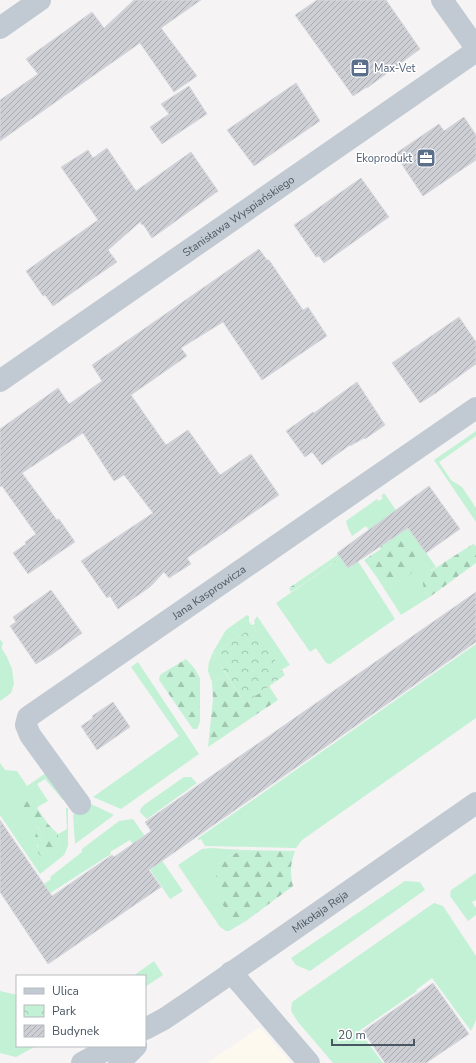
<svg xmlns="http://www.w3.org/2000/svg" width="476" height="1063" viewBox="0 0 476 1063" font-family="'Nunito Sans',sans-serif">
  <defs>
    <pattern id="forest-firs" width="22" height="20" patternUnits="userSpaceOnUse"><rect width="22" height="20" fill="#c3f1d5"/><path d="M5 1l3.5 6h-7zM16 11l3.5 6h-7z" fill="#a0c6b0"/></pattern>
    <pattern id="park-crowns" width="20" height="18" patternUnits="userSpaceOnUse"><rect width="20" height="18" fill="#c3f1d5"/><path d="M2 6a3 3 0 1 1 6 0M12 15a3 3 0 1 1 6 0" fill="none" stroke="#a0c6b0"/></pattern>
    <pattern id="building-hatch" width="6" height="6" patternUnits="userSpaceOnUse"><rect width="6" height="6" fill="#cdcfd5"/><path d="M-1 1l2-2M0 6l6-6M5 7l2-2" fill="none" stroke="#a8abb0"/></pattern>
  </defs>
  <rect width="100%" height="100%" fill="#f5f3f3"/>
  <path fill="#fdf9ef" d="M260,1027L291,1063H207Z"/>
  <path fill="#c3f1d5" d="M476,431V436L439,462L451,480L462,487L476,508V522L434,460Z
    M384,493L436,567L431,570L424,592L431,596L401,615L376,576L387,584L384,534L372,523L368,529L366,526L352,536L348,528L346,521L377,499L379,501L383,498L381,496Z
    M354,555L395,619L330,664L326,663L316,648L310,652L276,603L344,556L353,568Z
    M247,615L249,616V622L252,625L255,624L254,621L257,616L290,665L281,670L253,627L213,654L227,676L212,682L208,671L209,662L213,652L226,630Z
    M0,639L3,643L2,646V649L7,657L12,669L14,684L11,693L0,701Z
    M476,644V718L302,840L296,848L205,846L201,839L199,840L197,839Z
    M138,662L199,754L121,809L93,797L179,736L131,667Z
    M0,763L5,770L17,771L27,786L46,773L64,799L63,800L45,779L37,784L48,801L39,806L37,799L34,821L41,832L42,837L39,838L37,847L58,845V834L67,829L66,808H68V846L64,855L40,874L0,815Z
    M184,777H191L197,783L147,819L140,812L141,808L144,805Z
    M89,803L114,815L75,844L73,815Z
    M133,819L183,891L170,899L130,840L110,852L111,854L41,899L36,890L51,879L50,877L82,852V849L119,821Z
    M211,848L242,850L228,857L219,868L236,920L246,921L229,931H226L220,927L178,865L202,849Z
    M476,873V900L472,902L476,908V915L468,921L450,896L451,890Z
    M405,881L420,882L425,890L310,971L296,965L291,958Z
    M434,903L443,906L476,956V1020L471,1031L432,978L416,990L417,991L359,1031L383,1063H333L298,1022L291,1011L292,1002Z
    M154,961L163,975L145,987V976H133Z
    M0,991L17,995V1046H36L16,1057L0,1053Z"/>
  <path fill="url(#forest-firs)" d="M372,523C383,528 397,528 407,537C417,546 418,568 408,577C403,582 394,583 387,584L376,576L364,560L381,549L368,529Z
    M473,544L476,546V563L431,596L424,592L423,583L426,574Z
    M349,547C353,553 357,561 353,569L344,556L291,592L289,588Z
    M186,659L195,669L200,678V722L197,729H193L159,680L160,675L163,673Z
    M227,676L245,703L269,686L278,700L208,747L213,699L212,682Z
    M30,798L37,799L39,806L37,808L48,824L58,834C58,844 58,853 52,861H45L38,853V841L31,831L33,830L35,831L39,838L42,837C41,828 35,822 27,818C22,809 21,805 30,798Z
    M242,850L295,851C290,865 290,872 293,886L246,921L236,920L227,912L220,900L215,880L219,868L228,857Z"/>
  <path fill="url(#park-crowns)" d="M253,627L285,675L245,703L213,654Z"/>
  <path fill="url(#building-hatch)" stroke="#d7d9de" d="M134,0H201L161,28L197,76L174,92L140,43L0,141V100L38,74L26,59L92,12L104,28Z
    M317,0H386L420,49L367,88V87L353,96L295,15Z
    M296,83L320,121L254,166L227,130Z
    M189,86L207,114L162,144L150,127L169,114L161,104Z
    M464,117L476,135V160L423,196L395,154L439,124L444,131Z
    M107,148L136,191L191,152L218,191L152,238L143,224L142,225L140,222L108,250L117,262L53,306L45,295L43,296L26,271L98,220L61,167L88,150L93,158Z
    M361,178L389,217L324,263L319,256L316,257L294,225Z
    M259,249L267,260H269L303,310L308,307L327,336L262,380L223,322L181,348L187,356L131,395L166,445L188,430L220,475L251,454L279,495L187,558L191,564L169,578L164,572L150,587L118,609L110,596L107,598L81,561L153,513L124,475L114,481L83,433L22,473L57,520L59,519L75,542L28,574L13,553L26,544L25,542L36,534L2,486L0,487V429L58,388L69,404L102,381L92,365Z
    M459,317L476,342V364L436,393L420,403L392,363Z
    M357,382L385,425L365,439L364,438L350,446V445L322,465L312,452L305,457L286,431L313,412L314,413Z
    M429,486L460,529L426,553L408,528L348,568L337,553Z
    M51,590L82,633L51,655L36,664L10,626L16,622L13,617Z
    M476,592V642L149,870L161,887L48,964L0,892V820L52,896L112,855L114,857L151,831L145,822Z
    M113,702L130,727L97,750L81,726L93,718L92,716Z
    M433,983L469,1034L426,1063H385L363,1031Z"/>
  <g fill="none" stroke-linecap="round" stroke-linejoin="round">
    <g stroke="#c1cad2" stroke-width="22">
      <path d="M442,0L476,48"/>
      <path d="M0,28L40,0"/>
      <path id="s1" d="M0,381L476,51"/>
      <path id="s2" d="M80,804L30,735L26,725L28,717L476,408"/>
      <path d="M231,972L309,1063"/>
      <path id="s3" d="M145,1029L164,1019L195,998L476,803"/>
      <path d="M82,1063L113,1046"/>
      <path d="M119,1063L136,1046"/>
    </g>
  </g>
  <defs>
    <symbol id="office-square" viewBox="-11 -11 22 22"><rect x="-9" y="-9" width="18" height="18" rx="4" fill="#5c6f8a" stroke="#fff"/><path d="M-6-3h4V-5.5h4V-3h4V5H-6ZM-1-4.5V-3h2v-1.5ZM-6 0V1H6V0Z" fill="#fff"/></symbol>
  </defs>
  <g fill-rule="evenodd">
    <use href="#office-square" x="349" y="57" width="22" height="22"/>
    <use href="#office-square" x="415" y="147" width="22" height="22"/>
  </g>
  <g text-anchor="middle" stroke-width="3" stroke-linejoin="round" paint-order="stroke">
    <g font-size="11" fill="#4e5e75" stroke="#fff" text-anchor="start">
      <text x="374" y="72">Max-Vet</text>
      <text x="412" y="162" text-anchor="end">Ekoprodukt</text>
    </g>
    <g font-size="11" fill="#4a5661" stroke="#fff">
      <text dy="4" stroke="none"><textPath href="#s1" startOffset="290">Stanisława Wyspiańskiego</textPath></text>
      <text dy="4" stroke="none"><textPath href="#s2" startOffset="324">Jana Kasprowicza</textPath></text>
      <text dy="4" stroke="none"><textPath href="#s3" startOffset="211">Mikołaja Reja</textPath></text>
    </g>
  </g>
  <rect x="16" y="975" width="130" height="72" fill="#ffffff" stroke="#b7bbc0"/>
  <rect x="24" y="988" width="20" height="6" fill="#c1cad2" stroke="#b7bbc0"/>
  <text x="52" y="995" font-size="12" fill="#4a5661">Ulica</text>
  <rect x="24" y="1005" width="20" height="12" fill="url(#park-crowns)" stroke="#b7bbc0"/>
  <text x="52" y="1015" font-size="12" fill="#4a5661">Park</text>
  <rect x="24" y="1025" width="20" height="12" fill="url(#building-hatch)" stroke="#b7bbc0"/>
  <text x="52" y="1035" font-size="12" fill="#4a5661">Budynek</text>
  <path d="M332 1039v6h82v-6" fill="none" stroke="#4a5661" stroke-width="2"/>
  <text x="338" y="1039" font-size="12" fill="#4a5661" stroke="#ffffff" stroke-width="3" paint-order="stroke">20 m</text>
</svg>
